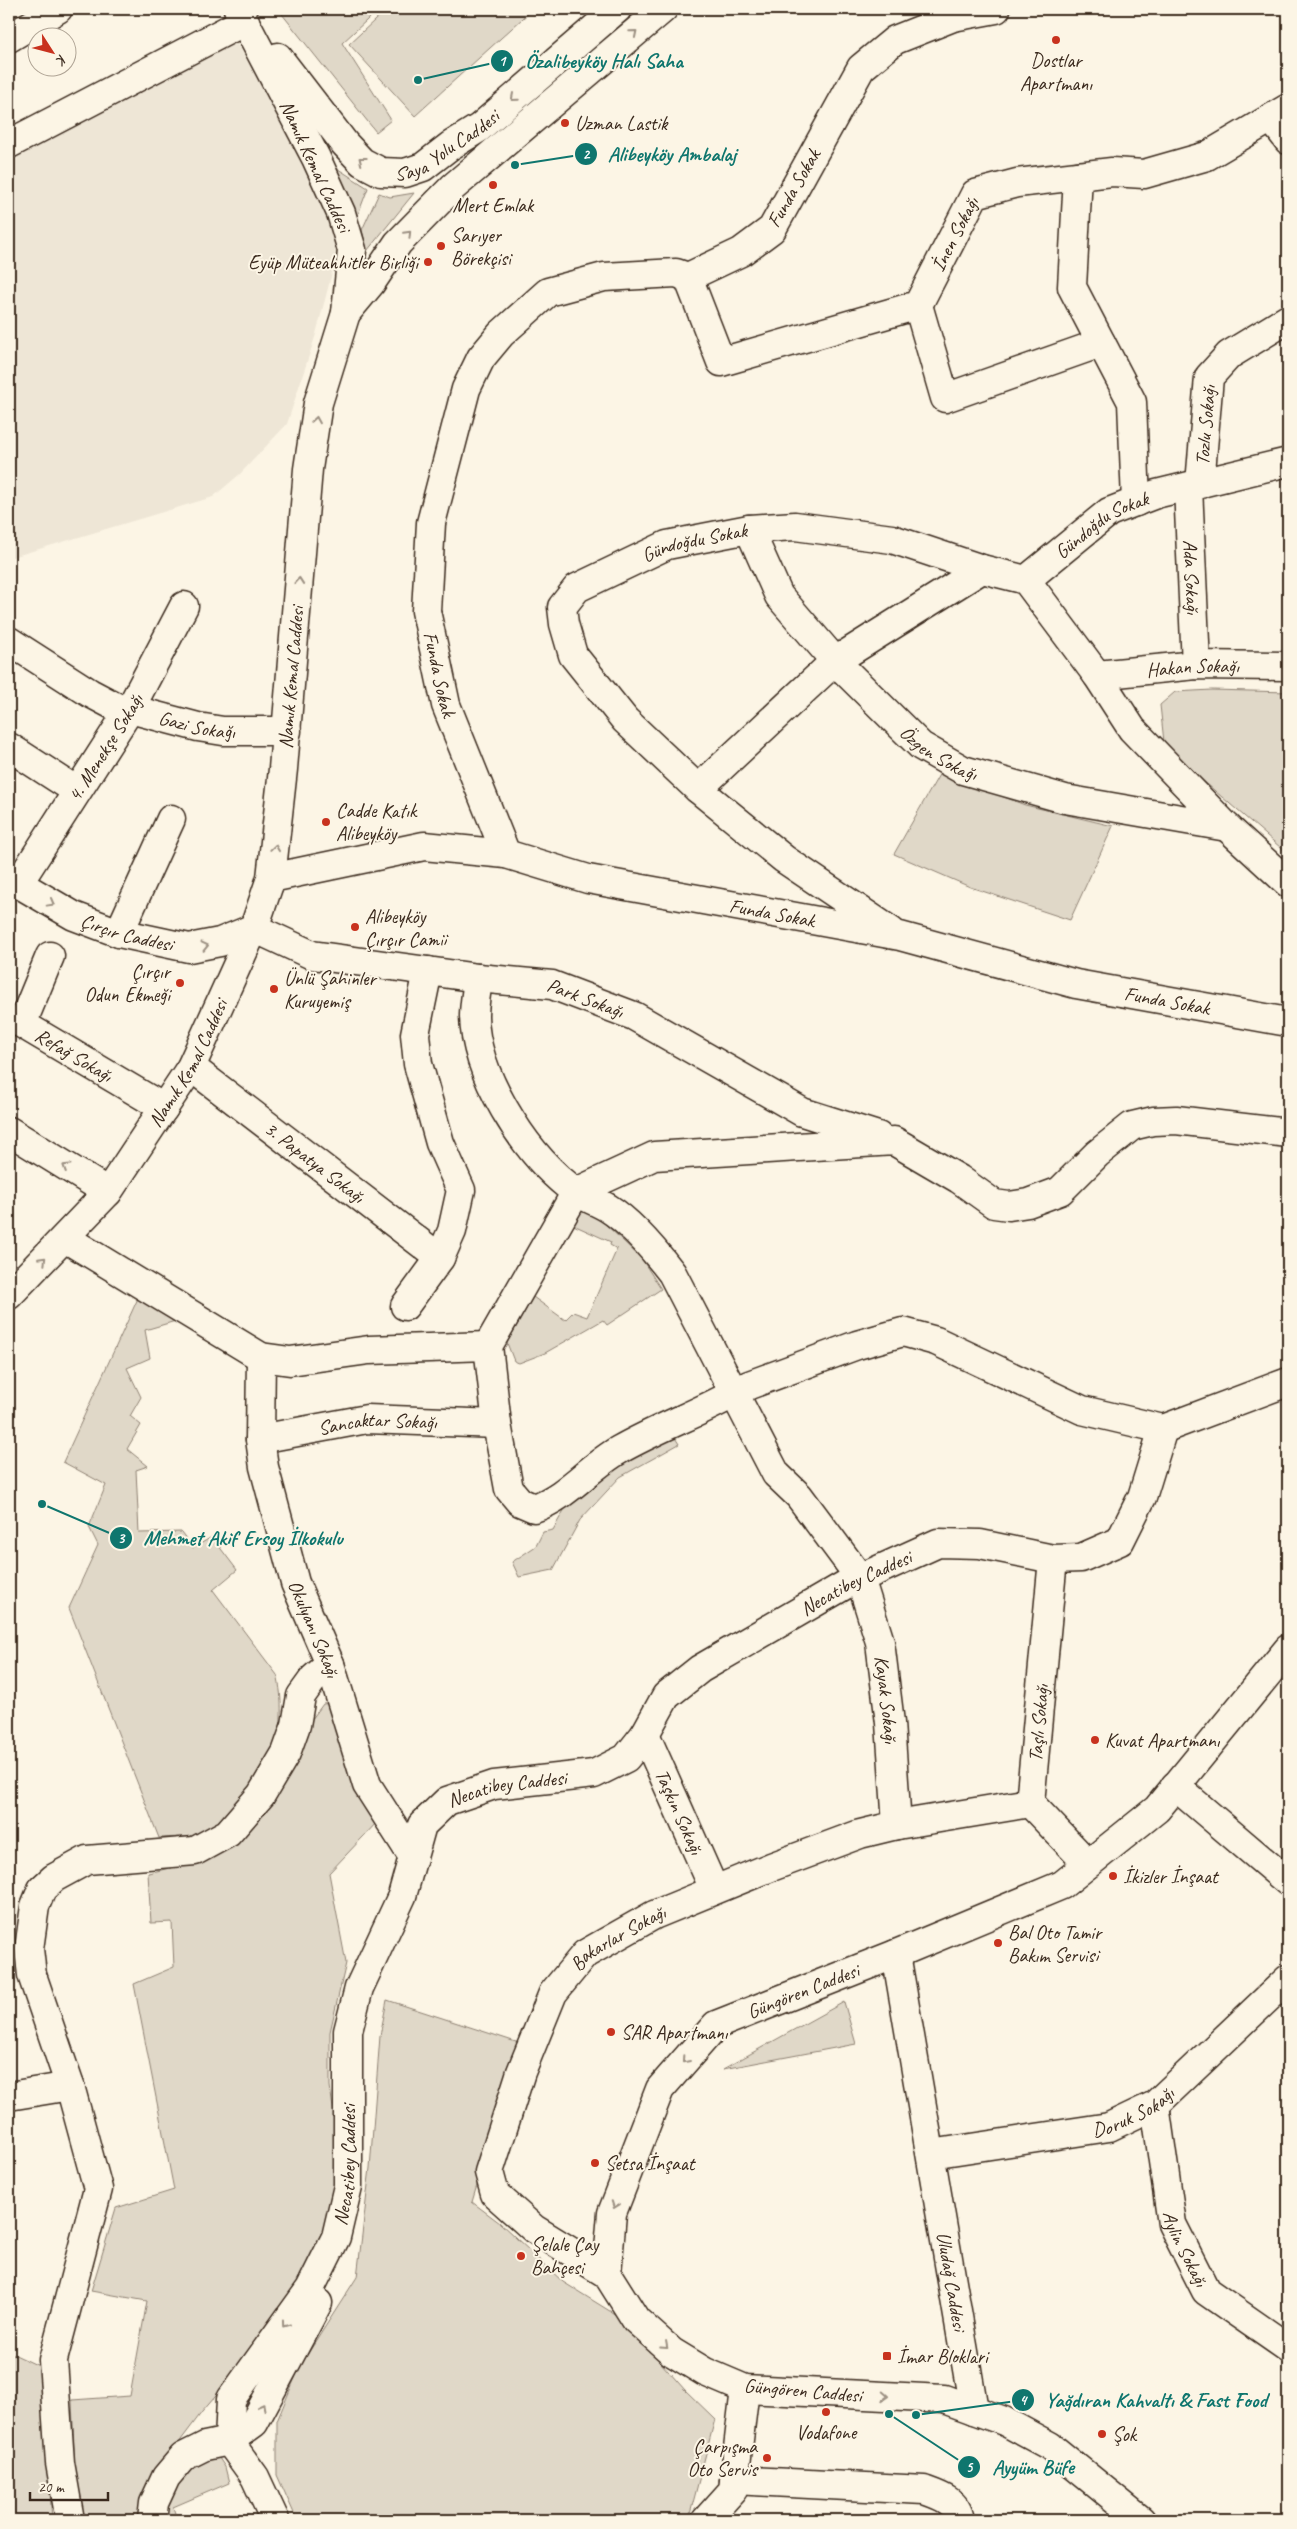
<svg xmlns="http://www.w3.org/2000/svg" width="1297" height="2529" viewBox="0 0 1297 2529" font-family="Caveat,sans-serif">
  <rect width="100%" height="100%" fill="#fcf5e5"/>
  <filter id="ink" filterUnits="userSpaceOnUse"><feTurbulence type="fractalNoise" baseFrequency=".02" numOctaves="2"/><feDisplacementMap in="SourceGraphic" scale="10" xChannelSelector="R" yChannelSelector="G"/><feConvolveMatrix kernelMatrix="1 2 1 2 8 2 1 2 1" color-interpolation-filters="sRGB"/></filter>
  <g filter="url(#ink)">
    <path fill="#eee6d6" d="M236,42L306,159L340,242L316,334L287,424L240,474L213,497L9,558V161Z"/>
    <path fill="#e0d8c8" stroke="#8e8173" d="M278,9H379L342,43L391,120L376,132Z
      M387,9H533L415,116L349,44Z
      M335,167L368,188L357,217Z
      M379,193L390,197L414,193L367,251L362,230Z
      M1212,690L1288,692V854L1193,772L1164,742L1160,705L1175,692Z
      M940,773L1025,805L1113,826L1070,920L970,887L894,854Z
      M582,1202L641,1258L661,1289L607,1325L603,1320L545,1353L519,1363L514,1361L507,1343L533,1297L565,1320L573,1312L587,1317L617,1249L610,1245L611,1242L569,1223Z
      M139,1296L179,1320L145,1330L150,1358L127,1368L141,1397L130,1416L141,1425L127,1449L148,1466L136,1470L139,1533L181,1532L193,1548L212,1537L237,1570L213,1590L277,1675C283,1697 283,1730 274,1751C263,1773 224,1825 201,1834C189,1838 171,1837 159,1838L69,1608L98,1545L89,1527L106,1485L63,1462Z
      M670,1430L679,1444L620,1477L580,1520L553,1570L519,1577L512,1562L536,1546L543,1532L553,1530L572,1496Z
      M331,1703L379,1820L329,1873L346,1963L330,2032V2086L338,2147L332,2204L317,2255L260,2345L202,2412L148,2484L139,2507V2520H84L75,2473L72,2400L130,2396L147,2301L91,2291L116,2208L174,2190L134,1984L174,1967L172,1922L151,1923L148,1873L196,1862L232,1848L275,1791L306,1739L312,1719L323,1704Z
      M387,2000L519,2043L472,2202L500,2223L563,2282L621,2318L685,2390L715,2419L689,2518L684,2520H297L277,2475V2421L300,2366L357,2277L370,2168L380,2036Z
      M844,2002L856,2044L723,2069Z
      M9,2352L41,2367L52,2520H9Z
      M209,2456L219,2458L225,2467L229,2483L173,2507L177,2520H163C166,2493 186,2470 209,2456Z"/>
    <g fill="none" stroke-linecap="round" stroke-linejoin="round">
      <defs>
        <g id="minor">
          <path id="s1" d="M996,9L953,17L895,40L861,68L772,229L741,252L688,277L676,273L604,277L548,292L501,334L481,358L466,389L431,523L426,611L446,705L506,854L588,879L900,936L1076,984L1288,1022"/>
          <path d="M9,38L58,9"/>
          <path d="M1272,119L1288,140"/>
          <path d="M9,144L245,21"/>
          <path d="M1078,176L1072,287L1132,402L1136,502"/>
          <path id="s2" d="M688,277L721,362L918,305L975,194L1017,183L1112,172L1144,174L1207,156L1288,108"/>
          <path d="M918,305L945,398L1101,343"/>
          <path id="s3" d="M1200,484L1209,377L1229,355L1288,319"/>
          <path id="s4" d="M1188,487L1196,665"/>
          <path id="s5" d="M749,529L779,596L835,661L921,746L963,770L1065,799L1227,827"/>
          <path d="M1026,580L1097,675L1132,729L1227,827L1288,883"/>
          <path id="s6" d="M9,641L90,693L124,711L130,709L198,727L223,731H287"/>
          <path id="s7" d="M1097,675L1196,665L1288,666"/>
          <path d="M9,747L77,791"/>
          <path d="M698,789L835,661L982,569"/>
          <path id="s8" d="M9,878L74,916L119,933L189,948L220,942L254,928L312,955L478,978L552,985L634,1016L802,1112L878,1136"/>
          <path d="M271,878L424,846L506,854"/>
          <path id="s9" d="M18,884L130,709L184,606"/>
          <path id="s10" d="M891,931L784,859L698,789L625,720L573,655L564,624L562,607L577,588L667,545L749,529L795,526L892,539L982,569L1026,580L1109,512L1156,494L1288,462"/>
          <path d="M119,933L171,819"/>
          <path id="s11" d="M50,956L22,1024L164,1108"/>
          <path id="s12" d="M478,978C477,990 474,1004 474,1016C475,1074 523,1150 568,1186C580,1196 595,1200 608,1208C632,1223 655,1251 672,1273L776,1474L799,1496L860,1578L880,1642L890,1723L897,1825"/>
          <path id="s13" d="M191,1067L440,1258"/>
          <path d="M9,1131L108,1192"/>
          <path d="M1288,1133L1176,1120L1153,1121L1132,1126L1097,1154L1060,1191L1028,1203L1009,1206L994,1204L959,1179L894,1141L654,1156L576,1192L488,1346L497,1424L509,1489L520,1502L534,1508C567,1497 589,1467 619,1450C661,1426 708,1410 749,1385L857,1345L903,1332L936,1341L1082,1410L1163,1429L1288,1382"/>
          <path d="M65,1238L261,1357L290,1361L369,1350L488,1346"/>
          <path d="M405,1306L440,1258L452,1231L461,1190L440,1143L418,1064L415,1034L428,971"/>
          <path id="s14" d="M261,1357L260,1439L264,1467L295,1583L330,1664L367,1785L413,1857"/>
          <path id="s15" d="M260,1439L367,1419L497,1424"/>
          <path d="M1053,1559L1030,1803L1088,1864"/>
          <path id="s16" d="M645,1734L714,1889"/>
          <path d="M1175,1786L1288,1882"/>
          <path d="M9,2096L70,2086"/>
          <path id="s17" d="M1155,2105L1172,2224L1206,2291L1288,2348"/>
          <path id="s18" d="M931,2154L1109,2127L1155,2105L1288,1979"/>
          <path id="s19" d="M607,2274L534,2229L495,2194L489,2172L521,2072L553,1993L585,1954L654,1915L771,1867L860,1834L897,1825L1030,1803"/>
          <path id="s20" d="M229,2441L231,2399L310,2289L336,2237L348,2186V2031L359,1988L402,1896L422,1825L447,1801L494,1785L594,1774L626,1758L645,1734L666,1696L700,1669L845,1585L938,1543L980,1544L1053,1559L1081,1558L1120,1541L1142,1497L1163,1429"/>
          <path d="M229,2441L255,2477L275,2520"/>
          <path d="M734,2480L924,2490C941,2496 957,2501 960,2520"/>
          <path d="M70,2520L60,2463L53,2360L98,2189L70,2086L32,1975L29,1949L35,1906L42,1889L54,1878L87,1860L195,1851L228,1833L261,1795L286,1753L296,1725L301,1696L314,1678L330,1664"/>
          <path d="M152,2520L154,2503L166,2477L183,2457L205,2446L229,2441L254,2423L318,2303"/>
          <path d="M706,2520L733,2490L745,2389"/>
        </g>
        <g id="major">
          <path id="s21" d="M278,57L345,144L362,162L381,172L405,173L423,167L450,146L479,128L617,9"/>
          <path d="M346,313L371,283L398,243L453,187L663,9"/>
          <path id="s22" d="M9,1295L108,1192L191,1067L254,928L271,878L283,769L308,469L318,403L346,313L352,250L341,213L316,158L238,9"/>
          <path id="s23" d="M896,1954L974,2410"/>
          <path id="s24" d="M1141,2520L1050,2446L1004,2421L944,2399L745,2389L705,2372L672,2352L636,2320L607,2274L612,2213L660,2089L716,2025L896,1954L1062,1885L1157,1809L1288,1649"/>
        </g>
      </defs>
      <use href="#minor" stroke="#3b2a1e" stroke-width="31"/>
      <use href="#major" stroke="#3b2a1e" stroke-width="31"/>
      <use href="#minor" stroke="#fcf5e5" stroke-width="28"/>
      <use href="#major" stroke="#fcf5e5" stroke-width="28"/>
    </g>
    <defs><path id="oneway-chevron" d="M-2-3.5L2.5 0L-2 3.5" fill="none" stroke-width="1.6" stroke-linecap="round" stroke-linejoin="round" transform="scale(1.25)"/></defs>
    <g stroke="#9c9082">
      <use href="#oneway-chevron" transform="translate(634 33) rotate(-40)"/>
      <use href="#oneway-chevron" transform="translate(514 98) rotate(139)"/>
      <use href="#oneway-chevron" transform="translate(362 160) rotate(-142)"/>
      <use href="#oneway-chevron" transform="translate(408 234) rotate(-46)"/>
      <use href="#oneway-chevron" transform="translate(316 420) rotate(-81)"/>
      <use href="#oneway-chevron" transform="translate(299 581) rotate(-85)"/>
      <use href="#oneway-chevron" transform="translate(275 848) rotate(-82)"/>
      <use href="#oneway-chevron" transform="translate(51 903) rotate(29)"/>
      <use href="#oneway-chevron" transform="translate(205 946) rotate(-13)"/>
      <use href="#oneway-chevron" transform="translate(66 1167) rotate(-148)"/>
      <use href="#oneway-chevron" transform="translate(43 1260) rotate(-45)"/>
      <use href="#oneway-chevron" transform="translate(685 2060) rotate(131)"/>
      <use href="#oneway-chevron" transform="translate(615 2205) rotate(110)"/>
      <use href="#oneway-chevron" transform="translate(285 2324) rotate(126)"/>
      <use href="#oneway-chevron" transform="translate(665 2346) rotate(42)"/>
      <use href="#oneway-chevron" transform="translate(885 2396) rotate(3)"/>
      <use href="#oneway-chevron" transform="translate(262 2407) rotate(-62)"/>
    </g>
  </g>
  <g fill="#c8321e" stroke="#fcf5e5" stroke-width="2">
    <circle cx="1056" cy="40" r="5"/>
    <circle cx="565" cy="123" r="5"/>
    <circle cx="493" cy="185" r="5"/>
    <circle cx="441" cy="246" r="5"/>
    <circle cx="428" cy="262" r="5"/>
    <circle cx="326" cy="822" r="5"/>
    <circle cx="355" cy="927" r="5"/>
    <circle cx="180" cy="983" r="5"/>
    <circle cx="274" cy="989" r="5"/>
    <circle cx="1095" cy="1740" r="5"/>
    <circle cx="1113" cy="1876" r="5"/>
    <circle cx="998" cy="1943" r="5"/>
    <circle cx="611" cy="2032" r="5"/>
    <circle cx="595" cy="2163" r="5"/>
    <circle cx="521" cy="2256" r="5"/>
    <rect x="882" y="2351" width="10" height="10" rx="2.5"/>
    <circle cx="826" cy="2412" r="5"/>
    <circle cx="1102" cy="2434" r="5"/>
    <circle cx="767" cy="2458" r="5"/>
  </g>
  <g text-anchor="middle" stroke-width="4" stroke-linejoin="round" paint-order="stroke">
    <g font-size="20" fill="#3b2a1e" stroke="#fcf5e5" text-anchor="start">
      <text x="1056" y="67" text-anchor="middle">Dostlar<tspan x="1056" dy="23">Apartmanı</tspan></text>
      <text x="575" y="130">Uzman Lastik</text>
      <text x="493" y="212" text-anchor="middle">Mert Emlak</text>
      <text x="451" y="242">Sarıyer<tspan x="451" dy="23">Börekçisi</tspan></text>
      <text x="418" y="269" text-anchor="end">Eyüp Müteahhitler Birliği</text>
      <text x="336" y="817">Cadde Katık<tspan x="336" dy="23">Alibeyköy</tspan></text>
      <text x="365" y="923">Alibeyköy<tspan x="365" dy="23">Çırçır Camii</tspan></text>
      <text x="170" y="978" text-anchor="end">Çırçır<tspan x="170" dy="23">Odun Ekmeği</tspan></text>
      <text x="284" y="985">Ünlü Şahinler<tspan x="284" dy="23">Kuruyemiş</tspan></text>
      <text x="1105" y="1747">Kuvat Apartmanı</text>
      <text x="1123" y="1883">İkizler İnşaat</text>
      <text x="1008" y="1939">Bal Oto Tamir<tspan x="1008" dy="23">Bakım Servisi</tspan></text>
      <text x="621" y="2039">SAR Apartmanı</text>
      <text x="605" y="2170">Setsa İnşaat</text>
      <text x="531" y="2251">Şelale Çay<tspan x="531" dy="23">Bahçesi</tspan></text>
      <text x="897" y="2363">İmar Bloklari</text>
      <text x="826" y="2439" text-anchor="middle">Vodafone</text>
      <text x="1112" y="2441">Şok</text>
      <text x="757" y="2453" text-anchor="end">Çarpışma<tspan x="757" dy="23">Oto Servis</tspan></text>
    </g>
    <g font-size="20" fill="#3b2a1e" stroke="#fcf5e5">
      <text dy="7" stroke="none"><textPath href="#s21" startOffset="230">Saya Yolu Caddesi</textPath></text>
      <text transform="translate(316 166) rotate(65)" y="7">Namık Kemal Caddesi</text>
      <text transform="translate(793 188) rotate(-60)" y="7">Funda Sokak</text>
      <text dy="7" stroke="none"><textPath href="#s2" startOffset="376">İnen Sokağı</textPath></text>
      <text dy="7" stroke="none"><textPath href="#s3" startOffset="59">Tozlu Sokağı</textPath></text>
      <text dy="7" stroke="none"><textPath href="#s10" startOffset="1059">Gündoğdu Sokak</textPath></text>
      <text dy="7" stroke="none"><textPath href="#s10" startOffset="624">Gündoğdu Sokak</textPath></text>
      <text dy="7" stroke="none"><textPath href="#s4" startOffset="90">Ada Sokağı</textPath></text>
      <text dy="7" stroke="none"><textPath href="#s7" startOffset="96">Hakan Sokağı</textPath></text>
      <text dy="7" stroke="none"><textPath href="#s1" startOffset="994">Funda Sokak</textPath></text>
      <text dy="7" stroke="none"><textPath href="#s22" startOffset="700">Namık Kemal Caddesi</textPath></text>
      <text dy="7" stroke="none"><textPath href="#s6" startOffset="210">Gazi Sokağı</textPath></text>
      <text dy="7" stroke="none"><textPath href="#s9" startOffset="162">4. Menekşe Sokağı</textPath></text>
      <text dy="7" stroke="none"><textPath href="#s5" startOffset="299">Özgen Sokağı</textPath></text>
      <text dy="7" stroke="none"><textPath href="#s1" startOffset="1459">Funda Sokak</textPath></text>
      <text dy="7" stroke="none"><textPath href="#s8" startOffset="131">Çırçır Caddesi</textPath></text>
      <text dy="7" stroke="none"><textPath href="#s8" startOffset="605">Park Sokağı</textPath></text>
      <text dy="7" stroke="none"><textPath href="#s1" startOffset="1864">Funda Sokak</textPath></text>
      <text dy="7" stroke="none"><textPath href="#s11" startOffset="134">Refağ Sokağı</textPath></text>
      <text dy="7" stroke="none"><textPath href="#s22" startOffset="295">Namık Kemal Caddesi</textPath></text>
      <text dy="7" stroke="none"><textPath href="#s13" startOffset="156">3. Papatya Sokağı</textPath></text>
      <text dy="7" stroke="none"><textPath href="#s15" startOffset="119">Sancaktar Sokağı</textPath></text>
      <text dy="7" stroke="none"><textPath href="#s20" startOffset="1179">Necatibey Caddesi</textPath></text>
      <text dy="7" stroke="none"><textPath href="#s14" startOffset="280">Okulyanı Sokağı</textPath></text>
      <text dy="7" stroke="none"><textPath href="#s12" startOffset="860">Kayak Sokağı</textPath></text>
      <text transform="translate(1038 1723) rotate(-85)" y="7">Taşlı Sokağı</text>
      <text dy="7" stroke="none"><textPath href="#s20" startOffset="759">Necatibey Caddesi</textPath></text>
      <text dy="7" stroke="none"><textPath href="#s16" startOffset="85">Taşkın Sokağı</textPath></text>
      <text dy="7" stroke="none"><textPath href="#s19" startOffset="438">Bakarlar Sokağı</textPath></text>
      <text dy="7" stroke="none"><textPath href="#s24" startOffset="990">Güngören Caddesi</textPath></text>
      <text dy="7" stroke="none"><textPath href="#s18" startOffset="208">Doruk Sokağı</textPath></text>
      <text dy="7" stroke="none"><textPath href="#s20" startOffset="309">Necatibey Caddesi</textPath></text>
      <text dy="7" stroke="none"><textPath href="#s17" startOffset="148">Aylin Sokağı</textPath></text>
      <text dy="7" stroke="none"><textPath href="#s23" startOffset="332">Uludağ Caddesi</textPath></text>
      <text transform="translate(803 2390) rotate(5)" y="7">Güngören Caddesi</text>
    </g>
  </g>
  <path fill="none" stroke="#0f766e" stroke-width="2" d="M418 80L502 61M515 165L586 154M42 1504L121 1538M916 2415L1023 2400M889 2414L969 2467"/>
  <g fill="#0f766e" stroke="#fcf5e5" stroke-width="2">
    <circle cx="418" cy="80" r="5"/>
    <circle cx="515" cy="165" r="5"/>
    <circle cx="42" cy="1504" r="5"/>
    <circle cx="916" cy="2415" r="5"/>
    <circle cx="889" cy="2414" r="5"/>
    <circle cx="502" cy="61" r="12"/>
    <circle cx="586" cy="154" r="12"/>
    <circle cx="121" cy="1538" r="12"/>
    <circle cx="1023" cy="2400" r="12"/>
    <circle cx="969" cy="2467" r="12"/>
  </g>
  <g font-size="15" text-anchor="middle" font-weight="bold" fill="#fff">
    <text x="502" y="66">1</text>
    <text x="586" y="159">2</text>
    <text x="121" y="1543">3</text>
    <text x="1023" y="2405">4</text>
    <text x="969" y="2472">5</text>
  </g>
  <g font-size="21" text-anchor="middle" font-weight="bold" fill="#0f766e" stroke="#fcf5e5" stroke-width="4" stroke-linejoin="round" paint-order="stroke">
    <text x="604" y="68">Özalibeyköy Halı Saha</text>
    <text x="672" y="161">Alibeyköy Ambalaj</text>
    <text x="243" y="1545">Mehmet Akif Ersoy İlkokulu</text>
    <text x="1156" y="2407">Yağdıran Kahvaltı &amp; Fast Food</text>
    <text x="1033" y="2474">Ayyüm Büfe</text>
  </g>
  <rect width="1297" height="2529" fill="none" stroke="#fcf5e5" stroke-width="30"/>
  <rect x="15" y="15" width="1267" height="2499" fill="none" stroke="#3b2a1e" stroke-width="2" filter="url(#ink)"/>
  <g transform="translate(52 52) rotate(126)"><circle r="24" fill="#fcf5e5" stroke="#afa495"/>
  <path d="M0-4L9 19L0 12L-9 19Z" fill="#c8321e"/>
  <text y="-8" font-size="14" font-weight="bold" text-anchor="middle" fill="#3b2a1e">K</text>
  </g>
  <path d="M30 2492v8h78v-8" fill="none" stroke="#3b2a1e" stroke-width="2.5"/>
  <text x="38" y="2492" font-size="15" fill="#3b2a1e" stroke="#fcf5e5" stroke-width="4" paint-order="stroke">20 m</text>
</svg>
